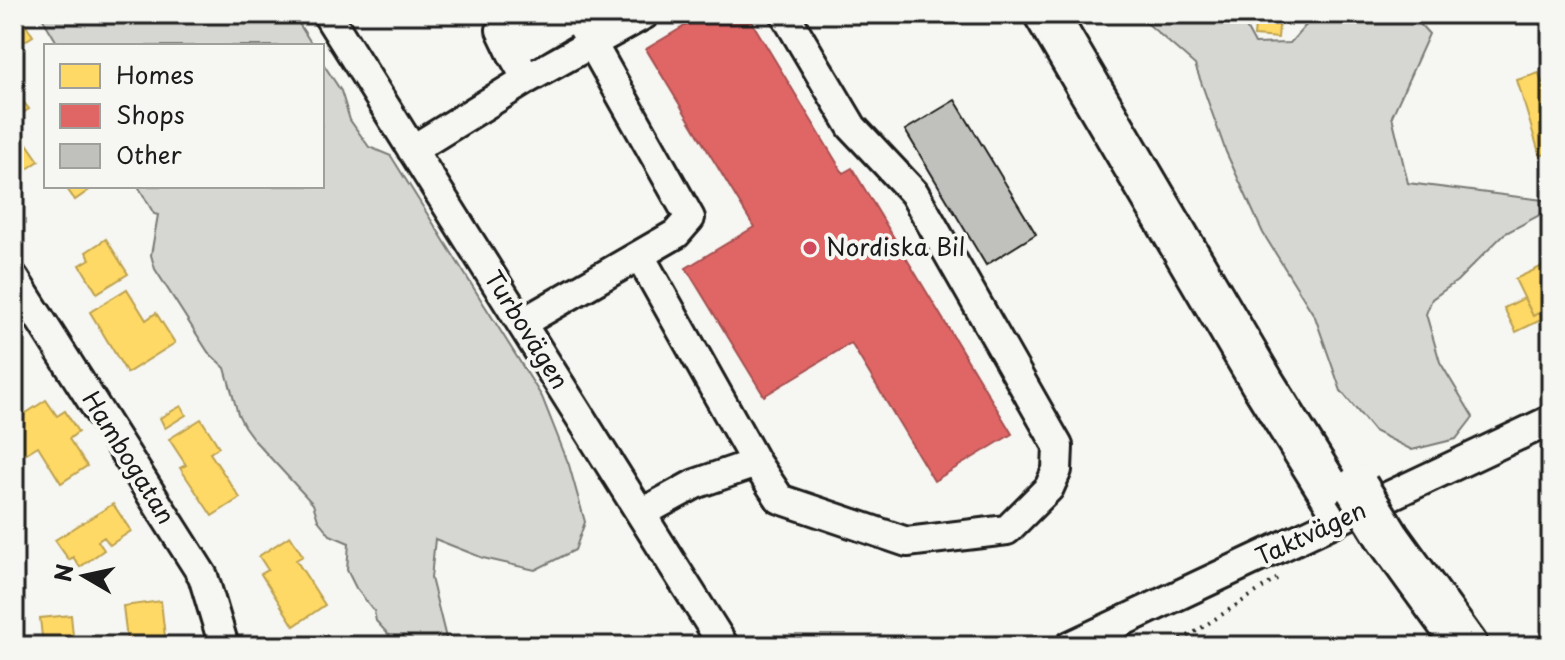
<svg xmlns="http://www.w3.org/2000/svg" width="1565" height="660" viewBox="0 0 1565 660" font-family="'Playpen Sans',sans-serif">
  <rect width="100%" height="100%" fill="#f6f6f2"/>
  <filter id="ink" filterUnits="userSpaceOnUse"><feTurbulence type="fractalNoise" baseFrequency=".0125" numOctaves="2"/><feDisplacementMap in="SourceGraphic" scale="16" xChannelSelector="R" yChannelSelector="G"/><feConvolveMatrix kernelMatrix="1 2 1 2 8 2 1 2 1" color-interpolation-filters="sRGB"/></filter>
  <g filter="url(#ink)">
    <path fill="#d6d6d2" stroke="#797977" stroke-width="2" d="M40,14H293L313,46H59Z
      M1123,14H1239L1255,44L1290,43L1316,14H1411L1429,34L1392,116L1408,183L1551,201V209L1504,234L1457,281L1432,299L1426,314L1440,362L1473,417L1456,439L1412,450L1374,431L1341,391L1315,317L1263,233L1226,152L1195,65L1148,24Z
      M322,62L341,91L350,120L369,147L391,156L542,397L569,465L585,522L575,550L535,570L483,558L435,539L431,578L448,646H399L376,621L374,611L356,588L347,570L349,543L330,535L318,520L313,504L255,441L244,426L238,414L225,368L208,352L155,269L151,255L158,215L154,214L138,186H322Z"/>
    <path fill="#ffd966" stroke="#bba050" stroke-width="2" d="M14,14H19L33,36L14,48Z
      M1256,14H1280L1278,38L1254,36Z
      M1539,73L1551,113V152L1540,156L1517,80Z
      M14,90L29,109L14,119Z
      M14,125L39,161L17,176L14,172Z
      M65,186H95L75,200Z
      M106,239L128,274L97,293L80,265L90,259L86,252Z
      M1551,262V307L1533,316L1515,279Z
      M127,289L146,320L156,313L175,343L127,373L90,312Z
      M1524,298L1533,316L1540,312L1543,319L1516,332L1504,308Z
      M46,400L57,416L65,411L78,432L69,439L87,466L61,483L38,446L20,457L14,448V421Z
      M181,406L186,415L165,428L160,418Z
      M201,419L219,447L210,453L240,498L212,516L180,468L186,465L169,439Z
      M113,504L131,531L110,545L104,537L98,541L104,550L80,567L73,557L69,560L55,540Z
      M290,536L303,556L296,560L325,605L294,626L261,574L268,570L259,556Z
      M161,601L166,646H121L120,641L127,640L123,606Z
      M71,615L74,646H43L40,618Z"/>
    <path fill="#e06666" stroke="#a55050" stroke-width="2" d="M705,14H747L843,173L852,168L1012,434L934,481L851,343L764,396L686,268L754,227L646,49Z"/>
    <path fill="#c0c0bd" stroke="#1c1c1c" stroke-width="2" d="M955,100L1036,234L986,265L905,130Z"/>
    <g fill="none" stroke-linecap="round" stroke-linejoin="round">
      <defs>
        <path id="minor" d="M327,14L724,646
          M512,53L501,30L527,14
          M412,150L527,79L645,14
          M640,256L756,463
          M14,278L203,576L224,646
          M522,323L676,234L690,218L576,15L512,53L527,79
          M642,513L695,484L756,463L780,499L907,542L1007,530L1049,488L1057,470L1058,446L914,193L852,127L785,14
          M1070,646L1551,420"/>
        <path id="highway" d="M1046,14L1262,382L1336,501
          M1388,538L1466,646"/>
      </defs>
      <use href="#minor" stroke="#1c1c1c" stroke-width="34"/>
      <use href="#highway" stroke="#1c1c1c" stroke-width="48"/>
      <path stroke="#1c1c1c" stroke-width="4" stroke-dasharray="2 6" stroke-linecap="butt" d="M1166,646L1192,634L1278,578"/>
      <use href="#minor" stroke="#f6f6f2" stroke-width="28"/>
      <use href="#highway" stroke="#f6f6f2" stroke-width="42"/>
      <defs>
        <path id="highway-bridge" d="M1357,488L1388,538"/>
      </defs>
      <use href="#highway-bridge" stroke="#1c1c1c" stroke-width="48" stroke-linecap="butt"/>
      <use href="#highway-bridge" stroke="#f6f6f2" stroke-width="42"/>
    </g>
  </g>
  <circle fill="#d1495b" stroke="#f6f6f2" stroke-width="3" cx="810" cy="248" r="8"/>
  <g text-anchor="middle" stroke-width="8" stroke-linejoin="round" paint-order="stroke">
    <g font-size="24" fill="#1c1c1c" stroke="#f6f6f2" text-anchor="start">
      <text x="826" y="256">Nordiska Bil</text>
    </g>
    <g font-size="24" fill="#1c1c1c" stroke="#f6f6f2">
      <text transform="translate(526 330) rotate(58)" y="8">Turbovägen</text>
      <text transform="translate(128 458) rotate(58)" y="8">Hambogatan</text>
      <text transform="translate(1311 534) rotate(-25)" y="8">Taktvägen</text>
    </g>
  </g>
  <rect width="1565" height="660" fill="none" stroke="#f6f6f2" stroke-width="48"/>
  <rect x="24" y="24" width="1517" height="612" fill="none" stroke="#1c1c1c" stroke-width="3" filter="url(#ink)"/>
  <rect x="44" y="44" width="280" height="144" fill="#f6f6f2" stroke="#9f9f9c" stroke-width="2"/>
  <rect x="60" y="64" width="40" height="24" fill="#ffd966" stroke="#9f9f9c" stroke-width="2"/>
  <text x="116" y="84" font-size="24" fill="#1c1c1c">Homes</text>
  <rect x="60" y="104" width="40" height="24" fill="#e06666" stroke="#9f9f9c" stroke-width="2"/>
  <text x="116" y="124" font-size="24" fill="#1c1c1c">Shops</text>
  <rect x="60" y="144" width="40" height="24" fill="#c0c0bd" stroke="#9f9f9c" stroke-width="2"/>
  <text x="116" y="164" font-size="24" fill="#1c1c1c">Other</text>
  <g transform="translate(84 576) rotate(279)" stroke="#f6f6f2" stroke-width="6" paint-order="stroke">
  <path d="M0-6L14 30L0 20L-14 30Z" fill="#1c1c1c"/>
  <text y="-12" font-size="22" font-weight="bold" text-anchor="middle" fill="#1c1c1c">N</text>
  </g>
</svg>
